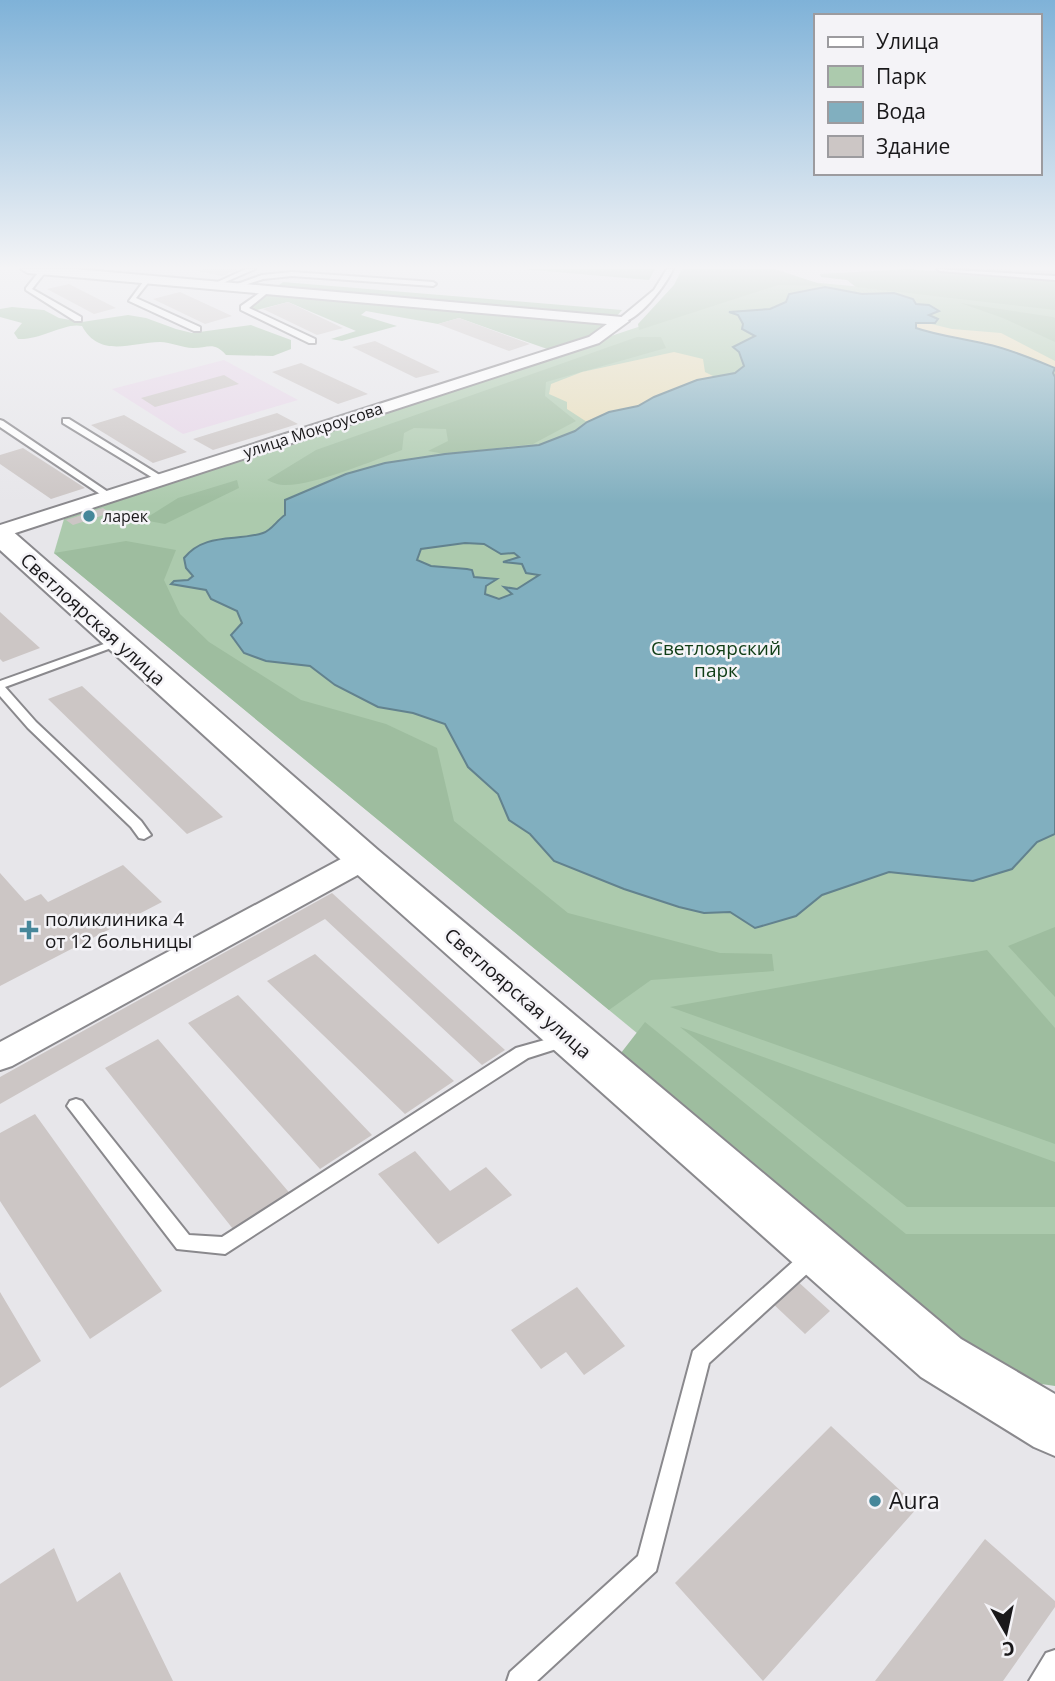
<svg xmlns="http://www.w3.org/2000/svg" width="1055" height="1681" viewBox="0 0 1055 1681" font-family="'Open Sans',sans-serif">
  <rect width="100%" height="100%" fill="#e7e6ea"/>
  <path fill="#e7d6e8" d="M224,360L298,400L183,434L112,389Z"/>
  <path fill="#accaad" d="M788,280L1055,305V1372L1051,1374L54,553L64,519L650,323Z"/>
  <path fill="#9ebd9f" d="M522,269H655L649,280Z
    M682,269H775L826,286L778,285L639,330L638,324L674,285Z
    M908,269L1055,280V310L856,287L847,280L821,277L820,274Z
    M283,282L622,310L609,325L591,339L553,351L459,318L438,324L366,311L361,315L397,326L342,341L331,339L356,331L288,302L253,311L247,308Z
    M960,303L1053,317L1055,318V342L1003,318Z
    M12,307L44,310L59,318L82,322L128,315L146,318L176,329L192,333L251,325L291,340V349L273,356L226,355C214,341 208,348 193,348C182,348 171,342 160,342C132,342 100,359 82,326C65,322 42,340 18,339L14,333L22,323L0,317V309Z
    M637,337H661L666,348L546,382L545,396L576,421L533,444L445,454L428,451L448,441L446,429L414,428L404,433L402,450C375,460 310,487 283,485C278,485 272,482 267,480L316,450Z
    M237,480L239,488L165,524L143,520L178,498Z
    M126,541L176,550L164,580L180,614L209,642L301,700L386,724L437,748L454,821L568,913L720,953L772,954L774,971L651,980L609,1010L54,553Z
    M1055,927V997L1008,946Z
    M987,950L1055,1028V1144L670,1007Z
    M645,1022L906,1234H1055V1386L1008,1379L614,1062Z
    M680,1027L1055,1162V1207H907Z"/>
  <path fill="#e7ddb8" d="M923,322L952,329L1001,333L1055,361V368C1036,360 1017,352 997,346C970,339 943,338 916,328L915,324Z
    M674,352L703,359L705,372L715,377C687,382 664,394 639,405C622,413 604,415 587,422L567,409V402L549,394L551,384L582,372Z"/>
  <path fill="#81afbf" stroke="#62828e" stroke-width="2" fill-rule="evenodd" d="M825,287L862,294L894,293L913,299L916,304L929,305L939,311L929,315L938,319L935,323H916V328C939,336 962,338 986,344C1010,349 1033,359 1055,368L1053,373L1055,377V834L1037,842L1012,869L973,881L889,872L822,895L796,916L755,928L730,912L704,913L679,907L624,889L554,861L530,834L509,820L498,794L468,767L445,724L413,713L378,707L335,685L310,666L266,661L244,653L231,635L242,623L237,611L211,599L206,590L171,584L174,581L188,580L193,576L186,568L184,558C205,532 236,542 263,533C272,530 277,520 285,515V500L346,474L385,463L445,454L539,445L575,431L587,422L609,412L638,406L654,397L697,380L735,373L744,366L739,352L733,347L755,336L742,329L743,324L738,315L729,312L770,309L786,302L789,294ZM465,543L484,544L501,554L514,553L519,557L503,562L522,564L526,573L539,575L517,589L504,587L512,594L499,599L485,594L486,586L497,579L474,577L472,570L467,569L431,566L417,560L421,549Z"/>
  <path fill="#ccc6c5" d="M203,269H238L222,276L198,271Z
    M986,269L1055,270V277L986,271Z
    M69,284L116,308L94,314L47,289Z
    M180,292L232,316L205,324L153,299Z
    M288,302L343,328L317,335L263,309Z
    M459,318L530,344L509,351L438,324Z
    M375,341L440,372L416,378L352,347Z
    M301,363L368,394L338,404L272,372Z
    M224,375L239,384L155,407L141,398Z
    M277,413L298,424L213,450L193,439Z
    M124,415L187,452L153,463L91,425Z
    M23,448L85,488L51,499L0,464V455Z
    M103,508L110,513L73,525L66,520Z
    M0,612L40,648L3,662L0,659Z
    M82,686L223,817L187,834L48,699Z
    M123,865L162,902L0,986V873L25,901L41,894L48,902Z
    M332,893L505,1050L482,1065L325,919L0,1104V1077Z
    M315,954L454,1081L405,1114L267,981Z
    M238,995L372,1135L320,1169L188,1023Z
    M158,1039L293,1197L237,1234L105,1068Z
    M35,1114L162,1291L90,1339L0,1201V1133Z
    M415,1151L450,1191L486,1167L512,1195L438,1244L378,1174Z
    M794,1278L830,1311L805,1334L769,1300Z
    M577,1287L625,1346L584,1375L566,1352L541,1369L511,1330Z
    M0,1292L41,1361L0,1388Z
    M831,1426L918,1507L763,1681L675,1583Z
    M985,1539L1055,1601V1607L1003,1681H875Z
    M54,1548L77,1602L120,1572L173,1681H0V1584Z"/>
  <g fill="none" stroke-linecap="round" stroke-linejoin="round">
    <defs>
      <path id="lane" d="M41,269L47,270L32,289L81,317V321H75L26,290V288Z
        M246,269H255L216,286L211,285Z
        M667,269H673C666,285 638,322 619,323V319L654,290Z
        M937,269L1055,276V280L940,271Z
        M292,272L433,282L436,284L433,286L292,276L263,279L233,289L229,287L262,275Z
        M146,278L151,279L136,298L200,327V331H194L129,301Z
        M265,289L271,290L249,308L315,339V343H309L241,310V306Z
        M63,419H69L166,479L158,481L63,423Z
        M0,420L3,421L114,496L106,498L0,427Z
        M118,639L122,640V644L5,687L36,722L141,821L151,835L144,839L139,838L131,827L28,728L0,696V681Z
        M566,1034L572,1036L574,1040L572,1044L528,1058L225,1254L177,1249L67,1106L70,1101L76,1099L82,1101L189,1235L222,1237L516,1048Z
        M812,1248L819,1251L822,1257L819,1263L709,1363L656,1571L537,1681H507L510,1672L638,1556L693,1351L805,1251Z
        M1055,1650V1681H1029L1046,1653Z"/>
      <path id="street" d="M21,269H74L622,317L629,321L599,343L0,538V525L589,337L607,324L28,273Z
        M364,850L374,852L378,859L374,866L12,1066L0,1070V1042L354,852Z"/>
      <path id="secondary" d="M0,527L10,529L378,850L961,1339L1055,1394V1456L1034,1447L921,1377L350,868L0,550Z"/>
    </defs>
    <use href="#lane" stroke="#8a898d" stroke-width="4"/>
    <use href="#street" stroke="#8a898d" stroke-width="4"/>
    <use href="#secondary" stroke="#8a898d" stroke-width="4"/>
    <use href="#lane" fill="#fff" fill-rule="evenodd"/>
    <use href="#street" fill="#fff" fill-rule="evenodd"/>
    <use href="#secondary" fill="#fff" fill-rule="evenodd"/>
  </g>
  <linearGradient id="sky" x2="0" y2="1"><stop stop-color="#7fb2d8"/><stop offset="0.53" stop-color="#f4f4f6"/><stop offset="1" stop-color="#f4f4f6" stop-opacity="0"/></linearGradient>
  <rect width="1055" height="504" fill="url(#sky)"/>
  <g fill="#46879a" stroke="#f4f3f7" stroke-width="2.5">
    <circle cx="89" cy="516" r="7"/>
    <path d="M25.5 919.5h7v7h7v7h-7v7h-7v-7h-7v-7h7z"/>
    <circle cx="875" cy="1501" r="7"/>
  </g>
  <g text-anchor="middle" stroke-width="5" stroke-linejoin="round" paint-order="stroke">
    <g font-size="16" fill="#19181a" stroke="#f4f3f7">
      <text transform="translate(313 430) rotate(-18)" y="6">улица Мокроусова</text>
    </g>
    <g font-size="16" fill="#19181a" stroke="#f4f3f7" text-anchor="start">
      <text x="103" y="522">ларек</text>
    </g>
    <g font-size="19" fill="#19181a" stroke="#f4f3f7">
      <text transform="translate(93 619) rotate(42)" y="7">Светлоярская улица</text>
      <text transform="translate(518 993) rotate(41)" y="7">Светлоярская улица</text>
    </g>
    <g font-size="19" fill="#103e16" stroke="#f4f3f7">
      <text x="716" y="655">Светлоярский<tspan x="716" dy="22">парк</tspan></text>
    </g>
    <g font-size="19" fill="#19181a" stroke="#f4f3f7" text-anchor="start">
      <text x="45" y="926">поликлиника 4<tspan x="45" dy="22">от 12 больницы</tspan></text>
    </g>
    <g font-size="23" fill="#19181a" stroke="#f4f3f7" text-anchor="start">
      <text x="889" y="1509">Aura</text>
    </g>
  </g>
  <rect x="814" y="14" width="228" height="161" fill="#f4f3f7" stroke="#9c9b9f" stroke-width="2"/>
  <rect x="828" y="37" width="35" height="10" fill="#ffffff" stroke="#9c9b9f" stroke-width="2"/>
  <text x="876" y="49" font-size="21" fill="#19181a">Улица</text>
  <rect x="828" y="66" width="35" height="21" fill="#accaad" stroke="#9c9b9f" stroke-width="2"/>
  <text x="876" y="84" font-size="21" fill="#19181a">Парк</text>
  <rect x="828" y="102" width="35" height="21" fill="#81afbf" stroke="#9c9b9f" stroke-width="2"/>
  <text x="876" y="119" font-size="21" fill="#19181a">Вода</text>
  <rect x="828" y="136" width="35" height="21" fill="#ccc6c5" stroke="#9c9b9f" stroke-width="2"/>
  <text x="876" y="154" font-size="21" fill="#19181a">Здание</text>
  <g transform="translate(1006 1632) rotate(171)" stroke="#f4f3f7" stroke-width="5" paint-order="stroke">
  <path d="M0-5L12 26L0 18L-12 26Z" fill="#19181a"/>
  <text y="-10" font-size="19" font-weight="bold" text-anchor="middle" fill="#19181a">С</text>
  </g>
</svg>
